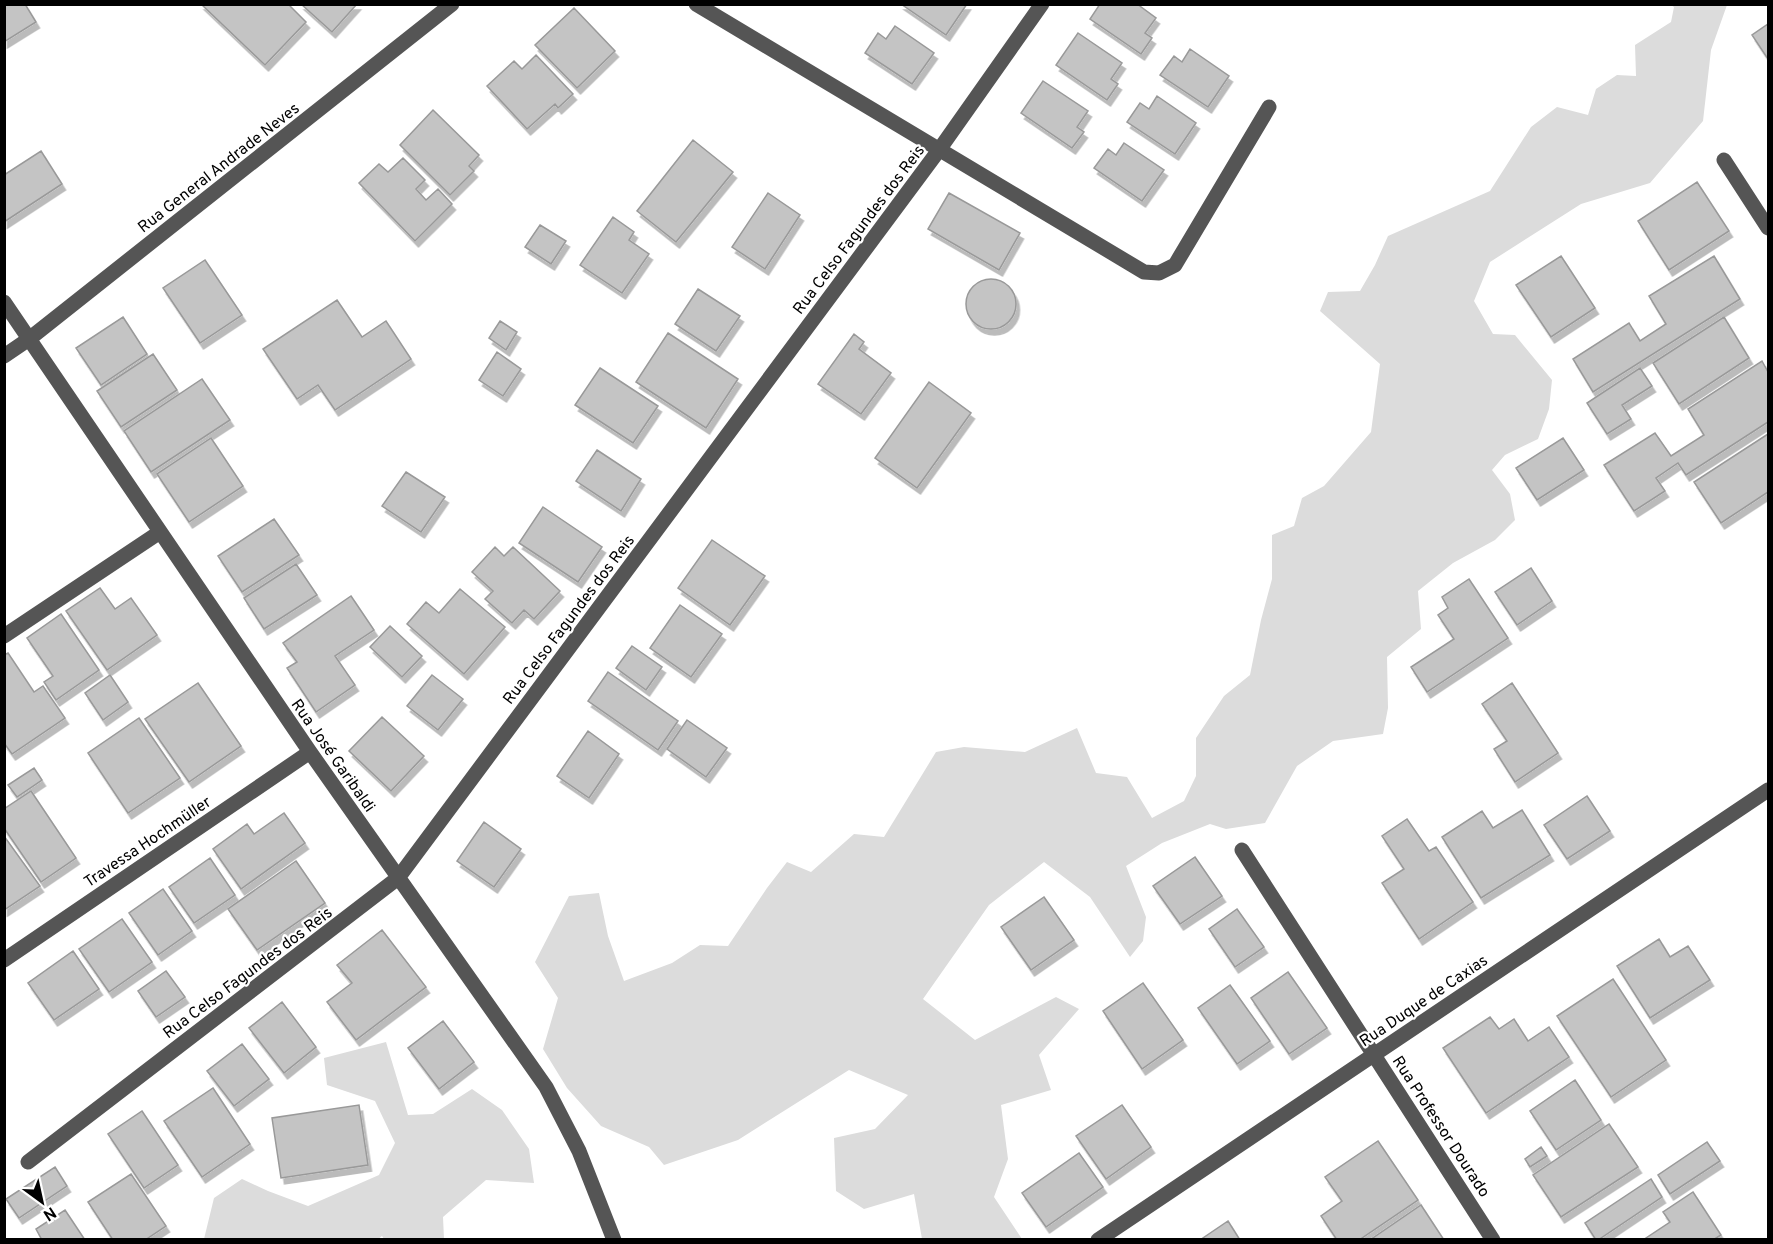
<svg xmlns="http://www.w3.org/2000/svg" width="1773" height="1244" viewBox="0 0 1773 1244" font-family="Overpass,sans-serif">
  <defs>
    <filter id="shadow"><feDropShadow dx="3.5" dy="6" stdDeviation="0" flood-color="#0004"/></filter>
  </defs>
  <rect width="100%" height="100%" fill="#fff"/>
  <path fill="#dcdcdc" d="M1671,5H1727L1711,50L1703,121L1650,183L1581,204L1490,262L1474,301L1493,334L1515,335L1552,380L1549,409L1538,439L1505,455L1492,470L1510,494L1515,520L1495,540L1453,563L1418,591L1421,629L1387,657L1388,708L1383,734L1333,741L1297,766L1265,823L1226,829L1210,824L1162,843L1126,866L1146,917L1143,941L1130,957L1090,897L1044,862L989,905L923,999L975,1040L1056,997L1079,1009L1039,1055L1051,1090L1001,1105L1008,1159L994,1197L1022,1239H922L914,1194L864,1209L836,1191L834,1138L875,1129L908,1095L849,1070L738,1140L664,1165L649,1147L601,1126L567,1088L543,1049L558,998L535,962L569,896L599,893L608,936L624,981L672,963L700,945L728,946L767,888L787,862L811,872L854,834L884,837L936,752L964,747L1025,752L1077,728L1096,773L1127,777L1152,818L1184,801L1196,776V738L1224,696L1250,675L1261,620L1272,579V535L1294,526L1302,498L1324,486L1371,432L1380,364L1320,311L1328,292L1360,291L1375,265L1388,236L1490,191L1531,127L1557,107L1588,115L1596,89L1617,75L1636,76L1635,45L1671,22L1674,7Z
    M386,1042L408,1115L433,1114L472,1089L502,1110L529,1149L534,1183L486,1180L443,1217L444,1239H384L382,1236L377,1240L204,1239L214,1198L242,1179L268,1191L308,1206L379,1175L395,1143L375,1101L327,1085L324,1058Z"/>
  <path fill="#c4c4c4" stroke="#999" stroke-width="1.5" filter="url(#shadow)" d="M4,4H25L36,22L4,42Z
    M201,4H288L306,22L265,65Z
    M301,4H357L332,32Z
    M901,4H967L946,35Z
    M1100,4H1137L1156,18L1145,33L1152,38L1141,54L1090,19Z
    M574,8L615,51L577,88L535,45Z
    M1768,24V59L1752,35Z
    M895,26L934,53L912,84L865,53L878,33L886,39Z
    M1078,33L1122,63L1111,79L1118,84L1107,100L1056,65Z
    M1190,49L1229,76L1208,107L1160,75L1174,56L1182,62Z
    M536,55L573,94L558,108L555,104L527,129L487,86L514,61L522,69Z
    M1043,81L1088,111L1077,127L1084,132L1072,148L1021,113Z
    M1157,96L1196,123L1175,154L1127,122L1140,103L1149,109Z
    M433,110L479,155L469,166L474,171L450,195L400,145Z
    M693,140L733,172L676,242L637,211Z
    M1124,143L1164,170L1142,201L1094,168L1108,149L1116,155Z
    M41,151L62,184L4,222V175Z
    M403,158L425,180L416,189L426,200L438,189L452,204L415,241L359,183L379,164L388,172Z
    M1697,182L1729,231L1669,270L1638,221Z
    M768,193L800,215L765,269L732,247Z
    M949,193L1020,233L999,270L928,229Z
    M613,217L634,232L629,240L649,254L622,293L580,265Z
    M540,225L566,241L551,264L525,247Z
    M1561,256L1595,308L1551,337L1516,285Z
    M1714,256L1740,299L1593,392L1573,359L1629,323L1640,341L1666,324L1649,296Z
    M205,260L242,315L200,343L163,288Z
    M966 304a25 25 0 1 1 50 0a25 25 0 1 1-50 0Z
    M698,289L740,316L716,351L675,324Z
    M337,300L362,337L386,321L411,359L335,410L318,385L297,399L263,349Z
    M123,317L147,354L101,385L76,348Z
    M1724,317L1749,358L1679,404L1653,363Z
    M500,321L517,332L506,350L489,338Z
    M668,333L738,379L706,428L636,382Z
    M854,334L864,342L859,349L891,373L861,414L818,384Z
    M497,352L521,369L503,396L479,380Z
    M153,354L177,390L121,427L97,391Z
    M1762,361L1768,372V422L1686,475L1678,463L1656,478L1665,491L1634,511L1604,465L1655,433L1671,456L1704,435L1688,409Z
    M600,368L658,406L633,443L575,405Z
    M1640,368L1652,386L1622,405L1631,419L1607,434L1587,403Z
    M202,379L230,420L151,472L124,431Z
    M929,382L971,413L917,488L875,458Z
    M1768,434V492L1721,523L1694,482Z
    M211,438L243,486L189,522L157,474Z
    M1563,438L1584,470L1537,500L1516,468Z
    M597,450L641,479L621,511L576,481Z
    M406,472L445,497L421,532L382,506Z
    M543,507L602,547L578,582L519,543Z
    M274,519L299,555L242,592L218,556Z
    M712,540L765,576L730,625L678,588Z
    M495,547L504,556L513,547L560,591L534,619L524,610L512,623L485,599L493,591L472,572Z
    M296,564L317,595L264,629L244,598Z
    M1531,568L1552,601L1517,625L1495,592Z
    M1469,579L1508,638L1427,692L1411,667L1454,639L1438,615L1448,608L1442,597Z
    M100,588L115,609L131,598L157,635L107,670L66,611Z
    M460,589L505,627L464,674L407,624L426,602L439,613Z
    M351,596L374,630L335,656L355,685L316,712L287,668L297,662L283,643Z
    M680,605L722,634L691,677L650,648Z
    M61,614L99,670L56,700L44,682L53,676L27,638Z
    M390,626L422,656L402,677L370,647Z
    M632,646L662,667L646,690L616,668Z
    M8,653L34,692L43,686L65,718L12,754L4,743V655Z
    M608,672L678,721L658,750L588,701Z
    M110,675L128,702L103,720L85,693Z
    M432,675L463,699L438,730L407,706Z
    M198,683L241,746L189,782L145,719Z
    M1512,683L1558,753L1515,782L1494,749L1507,741L1482,704Z
    M382,717L424,756L391,791L349,751Z
    M139,718L180,778L128,813L88,753Z
    M687,720L727,748L706,777L667,749Z
    M588,731L619,754L589,798L557,776Z
    M34,768L42,780L17,797L8,785Z
    M31,791L76,858L41,882L4,828V809Z
    M1587,796L1610,831L1567,859L1544,825Z
    M1522,810L1550,855L1481,898L1442,837L1482,811L1493,828Z
    M284,813L305,843L241,889L213,849L247,824L254,834Z
    M1407,819L1429,851L1436,847L1473,902L1419,939L1382,883L1404,869L1382,836Z
    M484,822L521,849L494,887L457,861Z
    M4,836L40,886L4,910Z
    M1195,857L1222,896L1180,924L1153,886Z
    M210,858L235,895L194,923L169,887Z
    M296,861L325,903L257,950L228,909Z
    M163,889L192,931L158,955L129,913Z
    M1044,897L1074,940L1031,970L1001,927Z
    M1237,909L1264,947L1235,967L1209,929Z
    M122,919L152,962L109,992L79,949Z
    M382,930L426,987L356,1040L327,1002L352,983L337,965Z
    M1659,939L1670,957L1688,946L1710,980L1650,1018L1617,966Z
    M73,951L99,989L54,1020L28,983Z
    M166,971L185,997L156,1017L138,991Z
    M1288,972L1327,1028L1289,1054L1251,998Z
    M1613,979L1666,1060L1611,1097L1557,1016Z
    M1143,983L1183,1040L1142,1069L1103,1011Z
    M1230,985L1270,1041L1237,1064L1198,1008Z
    M282,1002L316,1047L284,1073L249,1028Z
    M1490,1017L1499,1029L1514,1019L1528,1041L1549,1027L1569,1057L1486,1113L1443,1048Z
    M443,1021L474,1062L439,1089L408,1048Z
    M242,1044L269,1079L234,1106L207,1071Z
    M1575,1080L1601,1120L1556,1150L1530,1111Z
    M213,1088L250,1144L202,1177L164,1121Z
    M359,1105L368,1165L281,1178L272,1118Z
    M1122,1105L1151,1147L1106,1179L1076,1136Z
    M142,1111L178,1165L144,1188L108,1134Z
    M1609,1124L1638,1167L1561,1217L1533,1175Z
    M1378,1141L1418,1200L1359,1240H1337L1321,1216L1342,1201L1325,1177Z
    M1707,1142L1720,1161L1670,1194L1658,1175Z
    M1541,1147L1547,1156L1530,1167L1525,1159Z
    M1079,1153L1103,1187L1046,1227L1022,1193Z
    M55,1167L67,1186L19,1218L6,1199Z
    M131,1174L166,1226L145,1240H113L88,1202Z
    M1651,1179L1662,1197L1598,1240H1596L1585,1223Z
    M1693,1192L1721,1235L1713,1240H1643L1670,1222L1663,1212Z
    M1421,1205L1444,1240H1370Z
    M65,1210L85,1240H42L36,1229Z
    M1228,1221L1240,1240H1200Z"/>
  <g fill="none" stroke-linecap="round" stroke-linejoin="round">
    <path stroke="#555" stroke-width="15" d="M696,4L1144,272L1159,273L1175,265L1269,107
      M1724,160L1768,228
      M4,302L310,752L546,1087L579,1151L614,1240
      M4,356L29,339L452,4
      M4,636L160,532
      M1242,850L1493,1240
      M4,960L310,752
      M28,1162L398,878L939,150L1042,4
      M1098,1240L1768,790"/>
  </g>
  <g text-anchor="middle" stroke-width="4.5" stroke-linejoin="round" paint-order="stroke">
    <g font-size="16" fill="#000" stroke="#fff">
      <text transform="translate(218 167) rotate(-38)" y="6">Rua General Andrade Neves</text>
      <text transform="translate(858 229) rotate(-53)" y="6">Rua Celso Fagundes dos Reis</text>
      <text transform="translate(568 619) rotate(-53)" y="6">Rua Celso Fagundes dos Reis</text>
      <text transform="translate(334 755) rotate(55)" y="6">Rua José Garibaldi</text>
      <text transform="translate(147 841) rotate(-34)" y="6">Travessa Hochmüller</text>
      <text transform="translate(247 972) rotate(-37)" y="6">Rua Celso Fagundes dos Reis</text>
      <text transform="translate(1423 1000) rotate(-34)" y="6">Rua Duque de Caxias</text>
      <text transform="translate(1442 1126) rotate(57)" y="6">Rua Professor Dourado</text>
    </g>
  </g>
  <rect width="1773" height="1244" fill="none" stroke="#000000" stroke-width="12"/>
  <g transform="translate(42 1202) rotate(147)" stroke="#ffffff" stroke-width="4.5" paint-order="stroke">
  <path d="M0-4.5L10 22L0 15L-10 22Z" fill="#000000"/>
  <text y="-9" font-size="16" font-weight="bold" text-anchor="middle" fill="#000000">N</text>
  </g>
</svg>
